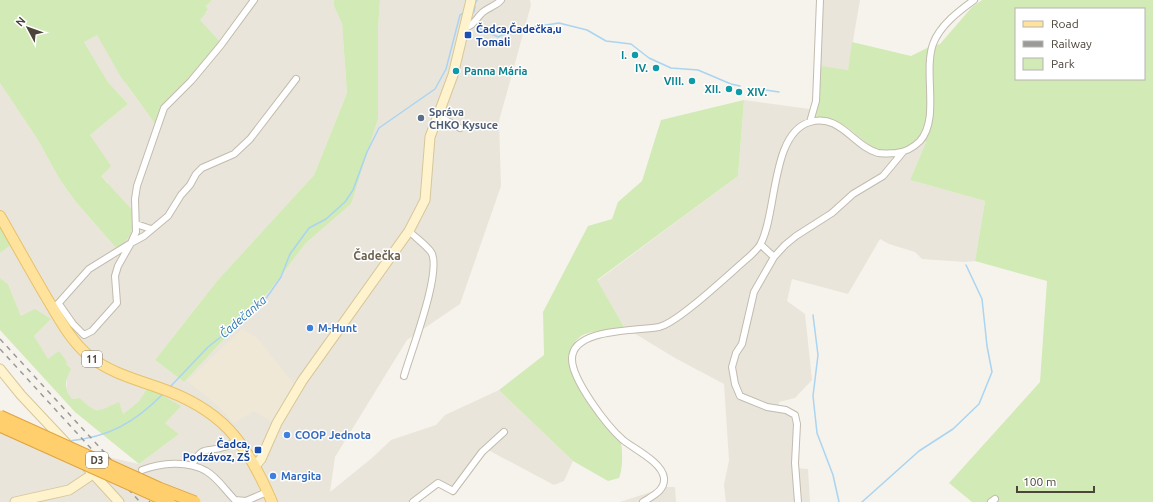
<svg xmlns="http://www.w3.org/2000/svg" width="1153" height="502" viewBox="0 0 1153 502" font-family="Ubuntu,sans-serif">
  <rect width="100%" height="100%" fill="#f6f3ec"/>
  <path fill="#eae5da" d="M212,0H334V6L342,22L347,93L314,175L217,281L155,360L184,382L270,290L306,243L351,204L378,28L380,0H530L531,5L499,121L501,186L460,304L407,340L335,457L330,492L372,458L391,440L436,425L445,415L499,390L573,461L564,481L554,485L488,450L457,492L453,496L440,487L418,502H0V433L139,464L179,434L165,423L146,390L139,401L123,414L91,409L80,398L72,399L66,392L67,381L48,360L34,336L51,319L21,316L8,284L0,278V253L11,245L0,223V83L38,140L60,180L76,202L117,249L108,183L101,176L90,135L128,104L108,82L84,42L97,34L128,87L151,118L199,19L208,11L206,6Z
    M814,0H860L848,70L817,66L818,0Z
    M744,100L817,110L816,118L828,119L844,126L866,144L878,149L889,152L918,139L926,142L910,180L985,201L975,261L965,262L922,259L915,252L889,244L880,239L848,294L792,279L787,301L805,314L812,380L795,398L779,402V411L793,417L796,424L795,468L808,469L810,502H726L724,485L729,460L724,384L675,358L624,327L597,281L738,176Z
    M666,487H675L676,502H620Z"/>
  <path fill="#efe8d6" d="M242,329L256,337L294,384L273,422L254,411L234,423L217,405L187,381Z"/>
  <path fill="#d2eab5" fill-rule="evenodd" d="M0,0H212L206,6L208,10L200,20L221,43L163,109L156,125L121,77L97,35L84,42L108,82L128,104L90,135L111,166L101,176L132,210C133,231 134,235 117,249L76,202L60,180L38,140L0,83Z
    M334,0H380L378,28V118L351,204L306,243L270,290L184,382L155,360L217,281L314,175L347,93L342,23L334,6Z
    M982,0H1153V502H972L949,483L1040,382L1047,281L975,261L985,201L910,180L926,142L918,139C913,142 908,147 903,149C877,160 862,136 843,125C834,120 826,118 816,118L821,66L848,70L852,42L911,56L929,47L940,44L972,7ZM1016,9H1144V79H1016Z
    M744,100L738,176L597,280L624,327C612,330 597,330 585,334C580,336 576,340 574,344C555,374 609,413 620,439C623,448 623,469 619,478L608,481L573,461L499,390L544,355L543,312L588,226L612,219L618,202L642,181L661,120Z
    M0,223L11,245L0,253Z
    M0,278L8,284L21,316L35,309L51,319L34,336L48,359L59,351L67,362L66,364L71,369C65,380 63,389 72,399L80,398C97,415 97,412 119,402L123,414L139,401L146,390L151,389L181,406L165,423L179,434L139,464L75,412L0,330Z"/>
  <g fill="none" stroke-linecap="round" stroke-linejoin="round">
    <path stroke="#a9d4f2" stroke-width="1.5" d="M473,7L477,0
      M474,12L475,6
      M479,28L498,37L513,30L559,23L587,30L606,41L631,44L649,58L671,68L698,70L731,84L740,86
      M759,89L779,92
      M813,315L818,355L813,396L817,433L833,475L839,502
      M170,387L208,347L250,314L267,297L281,277L290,254L309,228L326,219L345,202L353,190L367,152L379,128L435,89L446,69L460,15L465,12
      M69,441C109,437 134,423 163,394
      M862,502L919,451L953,429L979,404L992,372L987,346L982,299L966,265"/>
    <defs>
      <path id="street" d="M464,28C474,26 476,18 483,12C489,7 496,6 501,0
        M437,115L460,128
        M810,122L816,101L820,0
        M136,224L151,229
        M761,245L774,257
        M59,304L73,324L84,335L92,331L117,303L115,276L118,266L131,243L144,236L168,216L181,195L190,185L196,174L202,168L234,154L250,139L296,79
        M56,306L89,269L131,243L136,232L135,199L137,186L164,108L191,81L221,45L254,0
        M404,376C410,354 443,270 431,252C426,245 416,238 409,231
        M192,465C203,444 207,453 224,447C229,446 234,442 238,439
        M142,470C161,463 187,460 206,471C217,477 226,491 235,500L246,501L267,492
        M413,502L438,483L453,491L482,452L504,432
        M643,502C652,496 665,491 664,478C662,462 634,449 623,440C607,426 572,380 572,359C572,328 637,331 659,327C678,323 731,272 749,257C753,253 759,248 761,243C777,213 771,133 810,122C840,113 853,146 878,153C884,154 891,153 896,153C905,152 914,147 920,141C940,119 923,72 933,44C940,25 959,11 974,0
        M798,502L795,463L797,424L795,415L786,410L767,407L740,396L735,384L732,367L736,353L742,344L754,292L774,257L785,245L796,236L832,213L853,194L883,176L903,152
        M991,502L995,499"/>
      <path id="secondary" d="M0,369L21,395L67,444
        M86,466L119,502
        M255,466L261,459L277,423L302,381L409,231L425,200L430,137L453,75L471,0
        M15,502L69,490L93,474"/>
      <path id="primary" d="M0,216C16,244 32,273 48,300C60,320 71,341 89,356C109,372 134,379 157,387C222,409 246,441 272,502"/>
    </defs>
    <use href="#street" stroke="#c2bbae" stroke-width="8"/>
    <use href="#secondary" stroke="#d6c79b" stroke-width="11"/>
    <use href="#primary" stroke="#e6c16a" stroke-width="12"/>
    <use href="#street" stroke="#fff" stroke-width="6"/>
    <use href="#secondary" stroke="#fff3cd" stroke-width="9"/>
    <use href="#primary" stroke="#ffe39c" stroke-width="10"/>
    <path stroke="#9a9a9a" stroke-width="1.5" stroke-dasharray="5 5" stroke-linecap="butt" d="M0,339L150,502
      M0,349L140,502"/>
    <defs>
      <path id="highway-bridge" d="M0,416L159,488L195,502
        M0,426L169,502"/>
    </defs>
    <use href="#highway-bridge" stroke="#e0a43c" stroke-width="13" stroke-linecap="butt"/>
    <use href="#highway-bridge" stroke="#ffcf6e" stroke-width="11"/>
  </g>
  <g fill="#1a4fb4" stroke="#fff" stroke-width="1.5">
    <rect x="464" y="31" width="8" height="8" rx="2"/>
    <rect x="254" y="446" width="8" height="8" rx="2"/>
  </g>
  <g fill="#0f9aa8" stroke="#fff" stroke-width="1.5">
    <circle cx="635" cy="55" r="4"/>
    <circle cx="656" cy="68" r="4"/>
    <circle cx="456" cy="71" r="4"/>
    <circle cx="692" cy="81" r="4"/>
    <circle cx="729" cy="89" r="4"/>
    <circle cx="739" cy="92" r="4"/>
  </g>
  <circle fill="#5c6f8a" stroke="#fff" stroke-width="1.5" cx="421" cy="118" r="4"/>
  <g fill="#3f7fe0" stroke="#fff" stroke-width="1.5">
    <circle cx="310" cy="328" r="4"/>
    <circle cx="287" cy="435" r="4"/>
    <circle cx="273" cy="476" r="4"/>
  </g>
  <g text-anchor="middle" stroke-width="3" stroke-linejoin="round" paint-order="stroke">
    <g fill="#fff" stroke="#817c74" stroke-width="1">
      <rect x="82" y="351" width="20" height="16" rx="3"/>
      <rect x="86" y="452" width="22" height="16" rx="3"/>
    </g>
    <g font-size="10" font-weight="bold" fill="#4b4439">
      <text x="92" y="363">11</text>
      <text x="97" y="464">D3</text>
    </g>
    <g font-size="11" font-weight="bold" fill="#164399" stroke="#fff" text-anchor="start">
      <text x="476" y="33">Čadca,Čadečka,u<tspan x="476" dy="13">Tomali</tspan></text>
      <text x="250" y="448" text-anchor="end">Čadca,<tspan x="250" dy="13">Podzávoz, ZŠ</tspan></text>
    </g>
    <g font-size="11" font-weight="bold" fill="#0d838f" stroke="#fff" text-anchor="end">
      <text x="627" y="59">I.</text>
      <text x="648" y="72">IV.</text>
      <text x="464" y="75" text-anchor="start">Panna Mária</text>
      <text x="684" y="85">VIII.</text>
      <text x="721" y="93">XII.</text>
      <text x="747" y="96" text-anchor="start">XIV.</text>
    </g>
    <g font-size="11" font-weight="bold" fill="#4e5e75" stroke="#fff" text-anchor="start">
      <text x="429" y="116">Správa<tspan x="429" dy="13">CHKO Kysuce</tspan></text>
    </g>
    <g font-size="11" font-weight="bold" fill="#366cbe" stroke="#fff" text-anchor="start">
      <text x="318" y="332">M-Hunt</text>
      <text x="295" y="439">COOP Jednota</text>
      <text x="281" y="480">Margita</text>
    </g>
    <g font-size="12" font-weight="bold" fill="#6e6250" stroke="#fff">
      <text x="377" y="260">Čadečka</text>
    </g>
    <g font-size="12" font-style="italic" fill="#2e7ab2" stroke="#fff">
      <text transform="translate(243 317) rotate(-41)" y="4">Čadečanka</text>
    </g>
  </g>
  <rect x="1015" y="8" width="130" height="72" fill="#ffffff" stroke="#b7b4b0"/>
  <rect x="1023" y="21" width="20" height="6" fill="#ffe39c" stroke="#b7b4b0"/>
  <text x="1051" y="28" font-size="12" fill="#4b4439">Road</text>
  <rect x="1023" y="41" width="20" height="6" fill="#9a9a9a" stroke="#b7b4b0"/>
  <text x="1051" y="48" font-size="12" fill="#4b4439">Railway</text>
  <rect x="1023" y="58" width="20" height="12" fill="#d2eab5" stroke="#b7b4b0"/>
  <text x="1051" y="68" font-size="12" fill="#4b4439">Park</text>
  <g transform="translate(28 28) rotate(311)" stroke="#ffffff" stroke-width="3" paint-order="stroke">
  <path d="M0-3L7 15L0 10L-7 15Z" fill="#4b4439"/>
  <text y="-6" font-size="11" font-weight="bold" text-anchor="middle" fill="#4b4439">N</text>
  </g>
  <path d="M1017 486v6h77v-6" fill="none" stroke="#4b4439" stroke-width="2"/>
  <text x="1023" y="486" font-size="12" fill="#4b4439" stroke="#ffffff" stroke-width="3" paint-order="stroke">100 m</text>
</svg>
